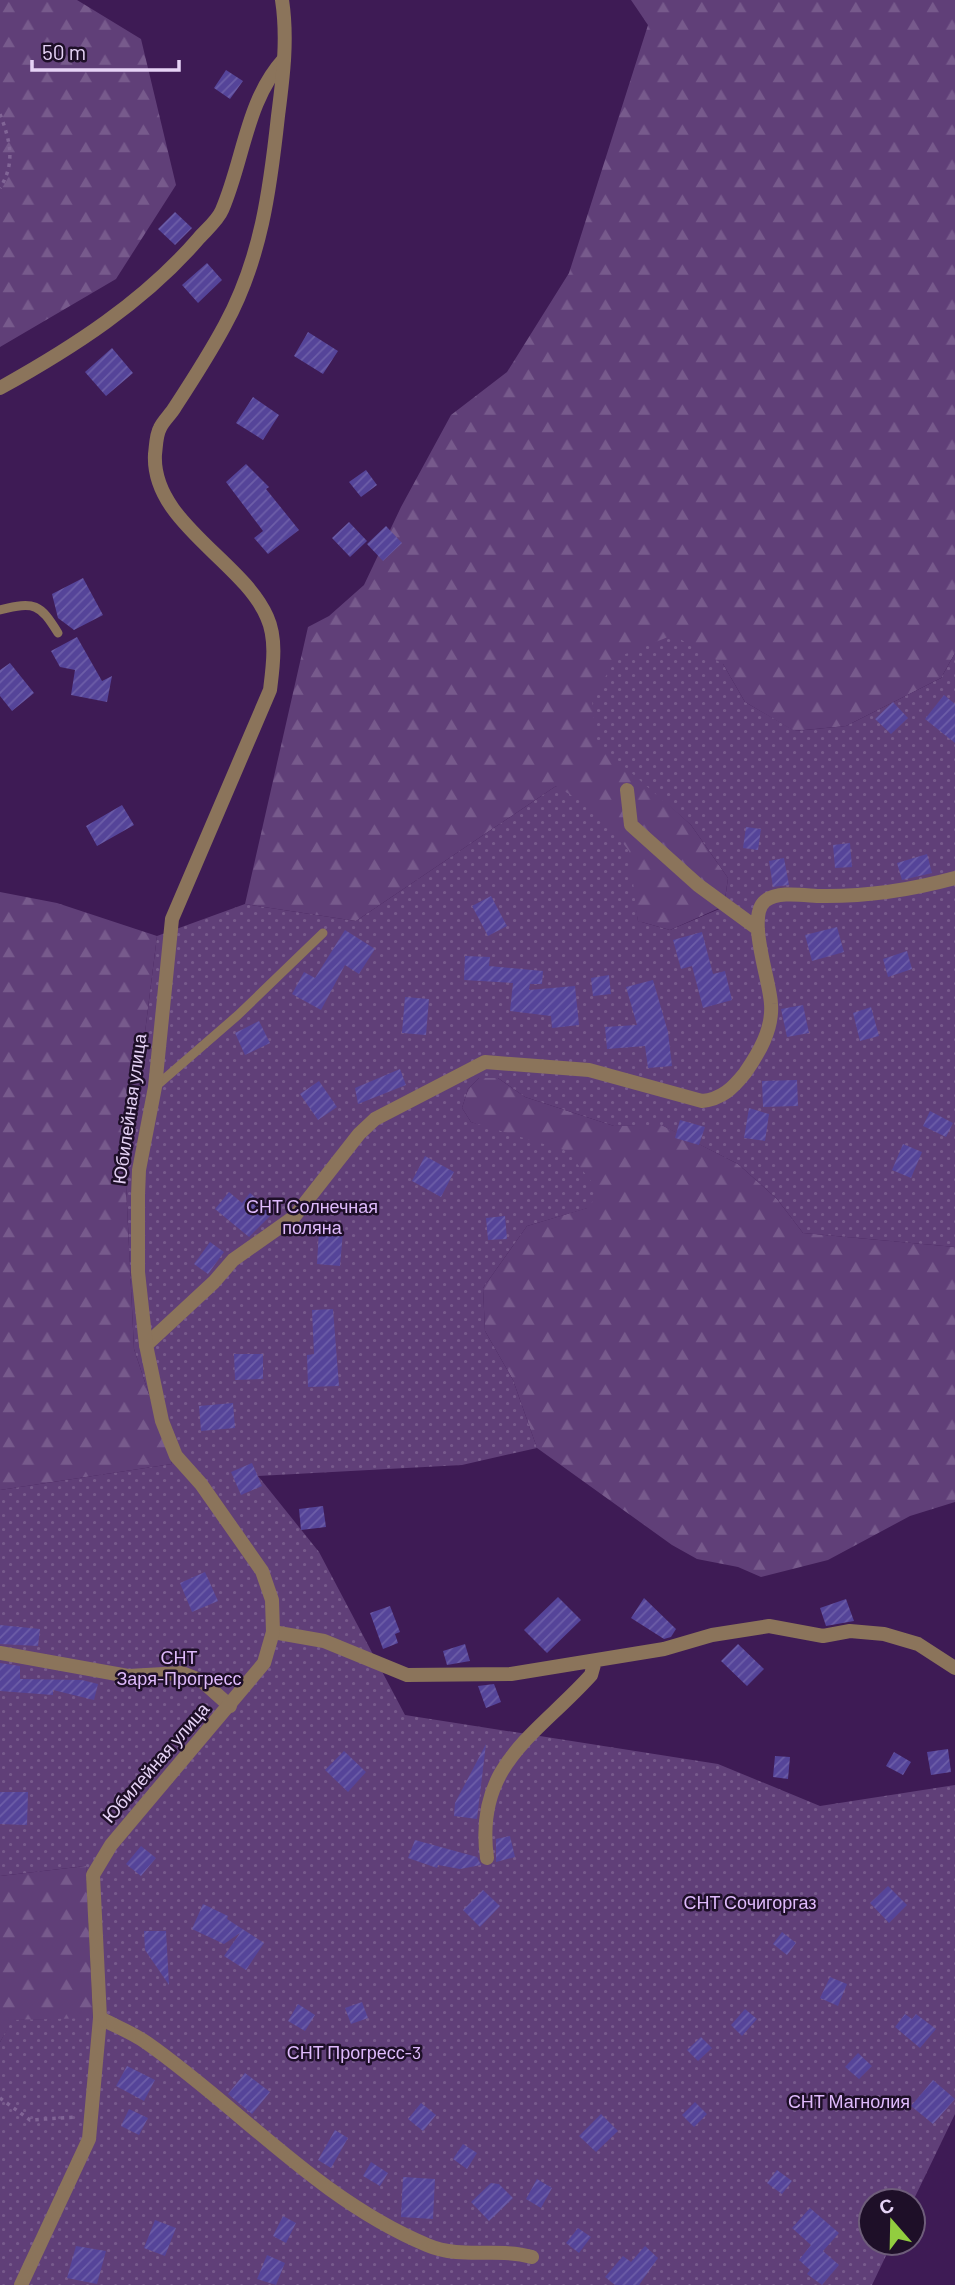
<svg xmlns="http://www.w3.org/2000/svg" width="955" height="2285" viewBox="0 0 955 2285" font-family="Barlow,sans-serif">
  <defs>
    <pattern id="forest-firs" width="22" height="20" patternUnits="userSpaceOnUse" patternTransform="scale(1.75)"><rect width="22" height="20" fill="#603f78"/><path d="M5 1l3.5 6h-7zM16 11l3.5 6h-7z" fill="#775a8c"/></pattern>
    <pattern id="garden-dots" width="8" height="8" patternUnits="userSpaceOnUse" patternTransform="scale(1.75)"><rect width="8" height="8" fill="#603f78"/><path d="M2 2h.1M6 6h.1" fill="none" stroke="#775a8c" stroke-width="1.8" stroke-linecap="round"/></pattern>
    <pattern id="building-hatch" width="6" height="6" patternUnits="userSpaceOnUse" patternTransform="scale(1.75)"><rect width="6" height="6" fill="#549"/><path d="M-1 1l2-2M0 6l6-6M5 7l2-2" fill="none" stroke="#6d5ea8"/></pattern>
  </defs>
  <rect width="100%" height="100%" fill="#3e1b55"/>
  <path fill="url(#forest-firs)" d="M0,0H77L141,39L176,185L116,279L0,347Z
    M631,0H955V653L941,678L846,726L794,731L745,702L723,664L646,784L691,825L728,878L724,906L670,930L638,921L632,888L556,786L356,921L245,904L308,627L329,616L364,585L401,507L451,415L507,372L569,273L648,25Z
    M0,892L57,903L157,936L126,1185L134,1349L172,1464L0,1490Z
    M479,1078H498L525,1097L614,1126L660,1124L738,1164L777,1199L803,1233L955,1247V1502L910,1516L828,1560L761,1577L738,1567L697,1559L672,1545L537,1448L513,1380L485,1331L483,1288L527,1226L587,1208L497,1132L471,1122L462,1108L468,1089Z
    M86,1866L93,2019L13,2020L0,2042V1876Z"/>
  <path fill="url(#garden-dots)" d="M673,635L723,664L745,702L795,731L846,726L941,678L955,653V1247L803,1233L777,1199L738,1164L661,1125L614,1126L525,1097L498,1078H479L468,1089L462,1108L471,1122L567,1151L599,1191L588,1208L527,1226L483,1288L485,1331L513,1380L537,1448L462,1465L258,1476L319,1552L405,1715L718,1764L820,1806L955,1785V2114L913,2201H871V2243H892L872,2285H0V2042L12,2020L93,2018L86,1866L0,1876V1490L172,1464L134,1349L126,1185L157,936L245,904L356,921L556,786L600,813L629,851L638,921L670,930L724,907L728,878L691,825L595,741L592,698L618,657Z"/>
  <path fill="url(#building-hatch)" d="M226,70L243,81L230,99L214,88Z
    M175,212L192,228L175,245L158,229Z
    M207,263L222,280L198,303L182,285Z
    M308,332L338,351L323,374L294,356Z
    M112,348L133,373L106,396L85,372Z
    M253,397L279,415L263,440L236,423Z
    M246,464L269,487L266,489L299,530L268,554L254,538L263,531L226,482Z
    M366,470L377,485L361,497L349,482Z
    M349,522L367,541L350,557L332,538Z
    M386,526L402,543L383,561L367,544Z
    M83,578L103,615L74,630L58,618L52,594Z
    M77,637L102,681L112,676L107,702L71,695L75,670L60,667L51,651Z
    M10,663L34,693L12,711L0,696V670Z
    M944,695L955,704V743L925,719Z
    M893,702L908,718L891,734L875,719Z
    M122,805L134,825L97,846L86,826Z
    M746,827L761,829L758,850L743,848Z
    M850,843L852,867L835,868L833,845Z
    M927,854L932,873L902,880L897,863Z
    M784,858L789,885L773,887L769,861Z
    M491,896L507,926L488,936L472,906Z
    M837,927L844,952L812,961L805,935Z
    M345,930L375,949L359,974L345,965L321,1010L292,994L304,972L315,978Z
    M702,932L713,974L725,971L732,1000L703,1008L692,966L681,969L673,940Z
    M907,951L912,969L888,977L883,959Z
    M465,956L490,957L489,966L543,971L542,984H530L529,990L575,986L579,1025L552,1028L551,1016L510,1011L513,983L464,980Z
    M609,975L611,994L593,996L591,978Z
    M653,980L668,1032L672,1066L648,1068L645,1046L607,1049L605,1027L637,1025L626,987Z
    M405,997L429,999L426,1035L402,1033Z
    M803,1005L809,1033L787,1037L781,1009Z
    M871,1007L879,1036L860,1041L853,1013Z
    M259,1021L270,1043L245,1055L235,1033Z
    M400,1069L406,1085L358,1104L355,1088Z
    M797,1080L798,1106L763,1107L762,1081Z
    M319,1081L337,1107L318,1120L300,1094Z
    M749,1108L769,1114L765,1141L744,1138Z
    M930,1111L953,1123L946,1137L923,1126Z
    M680,1120L705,1127L699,1145L675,1138Z
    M903,1144L922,1152L911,1178L892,1170Z
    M425,1156L454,1172L441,1197L412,1181Z
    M229,1192L242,1203L250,1193L273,1213L249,1237L215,1209Z
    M505,1216L507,1239L488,1240L486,1218Z
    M319,1230L343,1232L340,1266L317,1264Z
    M210,1242L224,1252L208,1274L194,1264Z
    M333,1309L339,1386L308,1387L307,1355L314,1354L312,1310Z
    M234,1354H263V1379L235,1380Z
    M233,1403L235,1428L201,1431L199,1406Z
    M252,1463L262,1486L241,1495L231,1472Z
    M323,1506L326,1527L301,1530L299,1509Z
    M205,1572L218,1601L192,1612L180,1583Z
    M558,1597L581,1620L547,1653L524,1630Z
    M644,1598L676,1629L671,1637L664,1639L631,1618Z
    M846,1599L854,1621L826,1626L820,1608Z
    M390,1606L400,1632L395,1634L398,1643L383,1649L370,1613Z
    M0,1625L40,1629L38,1646L0,1644Z
    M465,1644L470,1661L447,1665L443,1651Z
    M738,1644L764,1669L747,1686L721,1661Z
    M0,1663L20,1666V1679L82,1680L98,1684L94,1700L53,1690V1695L0,1691Z
    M494,1684L501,1702L486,1708L478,1686Z
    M486,1744L477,1819L454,1816L455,1803Z
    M948,1749L951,1772L931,1775L927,1752Z
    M344,1751L366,1772L348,1792L325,1770Z
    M894,1752L911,1762L903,1775L886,1766Z
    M775,1756L790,1757L788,1779L773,1777Z
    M0,1792H28L27,1825L0,1824Z
    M510,1836L515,1857L496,1862V1839Z
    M415,1840L477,1857L481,1865L460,1869L438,1865L437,1868L408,1858Z
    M141,1846L156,1858L141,1876L126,1864Z
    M888,1886L907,1905L889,1923L870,1903Z
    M483,1890L500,1906L480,1927L463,1910Z
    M203,1904L228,1916L227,1919L264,1943L246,1970L224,1956L240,1933L224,1944L192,1929Z
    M144,1931H166L169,1985L145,1950Z
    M782,1932L796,1943L787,1955L773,1944Z
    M830,1977L847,1984L838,2006L820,1998Z
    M362,2002L368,2018L351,2024L345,2008Z
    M298,2004L315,2015L305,2031L288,2021Z
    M745,2009L757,2019L742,2036L731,2025Z
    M905,2014L912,2019L916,2014L936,2029L920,2048L895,2027Z
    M701,2037L712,2048L698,2061L687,2050Z
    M858,2053L872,2066L859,2079L845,2067Z
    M127,2066L155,2080L144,2101L116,2086Z
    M245,2073L270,2092L252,2114L228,2094Z
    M933,2080L955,2099L933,2124L911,2106Z
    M695,2102L707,2114L694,2127L682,2115Z
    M421,2103L436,2115L423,2131L408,2119Z
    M129,2109L148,2118L139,2135L121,2126Z
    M601,2114L618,2131L596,2152L579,2136Z
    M335,2130L348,2138L331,2168L318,2160Z
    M463,2144L477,2153L467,2169L453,2159Z
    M371,2162L388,2173L380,2186L363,2176Z
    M777,2170L792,2181L782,2194L767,2183Z
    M403,2177L435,2179L433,2219L401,2217Z
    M537,2179L552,2188L541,2208L526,2199Z
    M491,2183L499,2184L513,2198L489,2221L471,2202Z
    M810,2208L839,2233L823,2251L839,2265L822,2285L807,2274L810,2270L799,2260L811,2245L792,2228Z
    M283,2216L296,2223L286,2243L273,2236Z
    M155,2220L176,2228L165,2256L144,2248Z
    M578,2228L591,2237L579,2253L566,2243Z
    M76,2246L106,2251L97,2284L67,2278Z
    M645,2246L658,2258L639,2285H615L605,2277L623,2256L631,2262Z
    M267,2255L285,2263L276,2285L257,2279Z"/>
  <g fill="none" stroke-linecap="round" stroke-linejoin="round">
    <path stroke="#816596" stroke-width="3.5" stroke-dasharray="3.5 5" stroke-linecap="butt" d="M0,114C10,140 16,163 0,188
      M0,2098L30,2120L77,2117"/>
    <path stroke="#8b745b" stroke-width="9" d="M0,610C35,601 40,604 58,633
      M155,1087L238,1015L323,933"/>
    <path stroke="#8b745b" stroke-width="14" d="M0,388C72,348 144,302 199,238C206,230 218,220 222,210C244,159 246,101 284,59
      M627,790L631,825L698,885L758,929
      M146,1345L214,1282L233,1260L294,1217L359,1134L375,1119L485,1062L589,1070L702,1101C722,1099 733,1088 745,1073C759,1053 773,1029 771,1004C770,980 746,917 765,901C777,891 802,895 817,896C863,897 911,890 955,878
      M273,1632L324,1641L407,1675L511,1674L664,1649L712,1635L769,1626L823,1636L850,1631L884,1634L918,1644L955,1668
      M0,1653L128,1676L182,1673L202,1681L230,1706
      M487,1858C474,1764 537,1735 591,1675L595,1661
      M100,2018C115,2026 133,2033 147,2043C241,2109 319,2200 427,2245C462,2260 497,2247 532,2257"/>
    <path stroke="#8b745b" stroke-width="14" d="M21,2285L89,2139L100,2018L93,1875L111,1845L264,1663L273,1632L272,1600L262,1571L201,1484L176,1456L162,1421L146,1345L138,1272V1195L139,1170L155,1087L172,919L270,690C273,666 277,639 267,617C243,561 151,522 155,454C156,447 156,435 160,428C163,421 171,414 175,407C192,381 210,353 225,325C261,259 270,190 278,116C283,77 288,39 282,0"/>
  </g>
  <g text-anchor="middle" stroke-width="5" stroke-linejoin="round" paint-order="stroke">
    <g font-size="18" fill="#e6d3f6" stroke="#1e0f28">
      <text transform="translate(130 1109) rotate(-82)" y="6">Юбилейная улица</text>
      <text transform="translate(156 1763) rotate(-49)" y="6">Юбилейная улица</text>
    </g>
    <g font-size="18" fill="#dfbafc" stroke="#1e0f28">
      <text x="312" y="1213">СНТ Солнечная<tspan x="312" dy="21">поляна</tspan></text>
      <text x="179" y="1664">СНТ<tspan x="179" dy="21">Заря-Прогресс</tspan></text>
      <text x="750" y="1909">СНТ Сочигоргаз</text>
      <text x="354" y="2059">СНТ Прогресс-3</text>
      <text x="849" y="2108">СНТ Магнолия</text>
    </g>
  </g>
  <g transform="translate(892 2222) rotate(340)"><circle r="33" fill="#1e0f28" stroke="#6e5d7a" stroke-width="2"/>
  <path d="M0-5L12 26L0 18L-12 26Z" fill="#92cd3f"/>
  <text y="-10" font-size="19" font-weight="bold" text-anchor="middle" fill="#e6d3f6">С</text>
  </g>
  <path d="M32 60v10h147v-10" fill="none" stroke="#e6d3f6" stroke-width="3.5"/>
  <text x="42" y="60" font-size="21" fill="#e6d3f6" stroke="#1e0f28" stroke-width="5" paint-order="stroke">50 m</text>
</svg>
